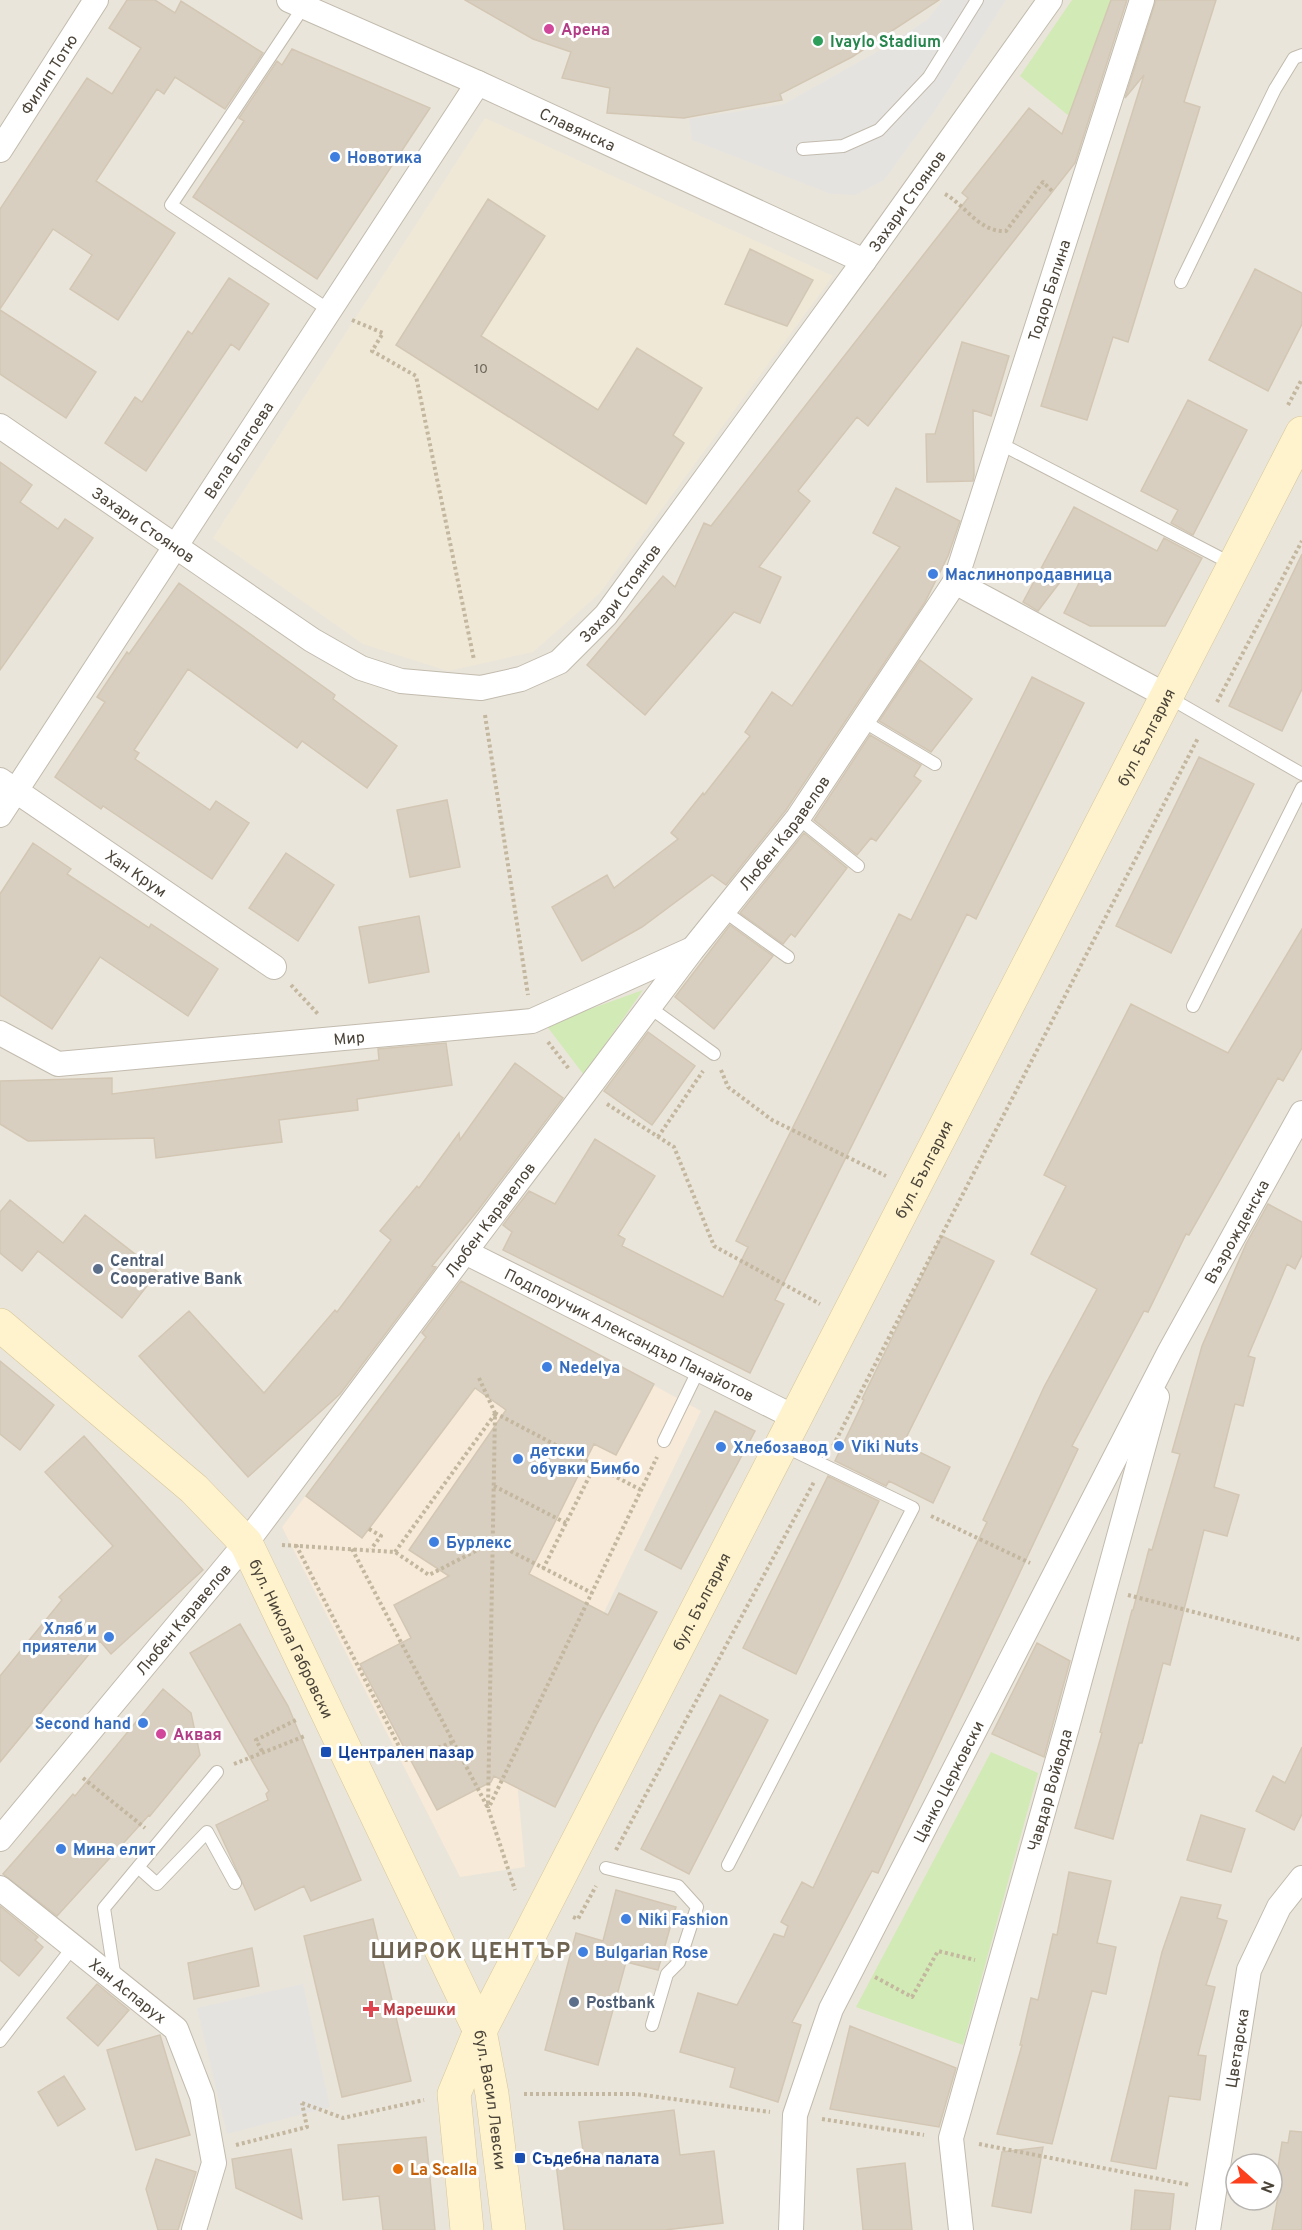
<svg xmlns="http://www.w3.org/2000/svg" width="1302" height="2230" viewBox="0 0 1302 2230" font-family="Overpass,sans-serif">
  <rect width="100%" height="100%" fill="#f6f3ec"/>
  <path fill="#eae5da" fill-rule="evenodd" d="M0,0H1302V2230H0ZM1236,2164H1272V2200H1236Z"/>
  <path fill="#f7ead8" d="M466,1283L701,1411L518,1791L525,1867L460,1877L282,1527Z"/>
  <path fill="#efe8d6" d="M485,118L833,276L600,593L533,652L448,671L363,644L213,538Z"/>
  <path fill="#d2eab5" d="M1072,0H1123L1080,125L1020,76Z
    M643,990L584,1075L546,1025Z
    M991,1752L1038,1773L963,2045L856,2007Z"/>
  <path fill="#e5e3e0" d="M943,0H1006L936,109L884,180L856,195L831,194L692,140L689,119L784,104L880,50L927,20Z
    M303,1984L330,2107L227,2134L197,2008Z"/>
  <path fill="#d8cfc1" stroke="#d3c7b4" stroke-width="1.5" d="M127,0H155L175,13L181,1L263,53L225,109L175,77L164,94L157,89L96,181L175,233L118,320L70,289L92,255L53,229L0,309V209L87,78L112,94L141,48L109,28Z
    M465,0H939L852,57L780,94L782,100L684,118L607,113L610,88L562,78L571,52L533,39Z
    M1111,0H1127L1075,163L868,426L857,417L798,491L810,501L759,567L781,577L760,623L734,612L645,715L587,665L663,576L675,587L704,523L711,526L968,198L962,193L1029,108L1062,134Z
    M1156,0H1216L1184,102L1200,107L1128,342L1113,337L1087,420L1041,406L1144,75L1125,98Z
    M292,49L430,108L317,279L193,197L244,121L239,118L277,61L282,65Z
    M488,199L545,236L481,336L598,410L637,348L702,388L673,435L684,443L646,504L396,345Z
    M750,249L813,280L787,326L725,304Z
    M1255,269L1302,293V324L1268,391L1209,360Z
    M229,278L269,304L239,350L231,344L146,471L105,443L135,397L142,402L188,331L192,334Z
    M0,310L96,372L66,418L0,374Z
    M962,342L1009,356L991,416L973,410L974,475L973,481L927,482L926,434H935Z
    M1188,400L1247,430L1193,535L1171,523L1178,510L1141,491Z
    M0,462L32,485L20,502L58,529L65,519L93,538L0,670Z
    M896,488L960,521L948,556L925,602L786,810L726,885L712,875L642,927L582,961L552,907L607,875L614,888L678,839L671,833L703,793L704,795L750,736L745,732L772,692L792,706L900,547L873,533Z
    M1074,507L1157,551L1164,538L1202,558L1165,626H1090L1064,613L1080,581L1067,573L1038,611L1023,602Z
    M1302,554V689L1282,731L1229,706Z
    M179,583L335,695L333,699L397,746L367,788L302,741L297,748L188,669L134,750L139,753L135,759L210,810L216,801L249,823L212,879L103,806L101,809L55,777L105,702L97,697L127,652L129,654Z
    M920,660L972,699L931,752L879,721Z
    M1032,677L1084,703L976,919L967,914L775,1300L784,1304L750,1373L503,1250L512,1232L503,1225L529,1191L555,1204L595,1139L655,1176L618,1235L625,1239L622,1246L723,1297L748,1247L736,1241L805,1103L899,914L911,920Z
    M870,735L921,765L914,776L921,781L876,841L871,838L857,855L814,820Z
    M1199,757L1254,784L1171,953L1116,926Z
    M447,800L460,867L410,877L397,810Z
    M804,833L847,868L795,937L791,934L783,944L740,913Z
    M33,843L71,869L67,874L149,928L151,924L218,969L188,1016L100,957L52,1029L0,995V894Z
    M286,853L334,885L298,941L249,908Z
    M419,916L429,972L369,983L359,927Z
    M730,925L773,956L714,1029L675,997Z
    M1302,929V1048L1283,1081L1278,1078L1189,1235L1186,1234L1148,1312L1144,1311L1072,1446L1078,1449L878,1873L872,1871L792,2022L801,2025L778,2102L730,2087L735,2068L680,2052L698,1993L737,2005L774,1934L784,1937L788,1926L781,1922L802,1882L813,1888L987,1522L983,1520L1044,1387L1097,1289L1031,1254L1066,1186L1044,1175L1131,1004L1228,1053Z
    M648,1032L695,1066L652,1125L604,1091Z
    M446,1043L452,1085L357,1099L358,1110L279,1120L282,1142L156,1158L154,1138L28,1141L0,1124V1081L112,1078V1094L379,1060L378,1049Z
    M515,1063L563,1098L479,1209L432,1266L436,1267L340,1394L248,1477L139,1356L189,1311L264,1393L335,1310L337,1312L391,1240L380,1231L417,1186L419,1188L459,1133L460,1140Z
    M10,1200L63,1243L85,1215L158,1272L122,1318L38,1251L22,1271L0,1253V1212Z
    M1268,1204L1302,1222V1255L1295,1269L1287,1264L1248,1356L1255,1358L1243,1406L1235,1404L1214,1487L1239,1495L1227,1536L1204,1530L1170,1665L1163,1663L1142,1743H1139L1113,1839L1075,1828L1102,1733L1100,1732L1132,1610H1133L1149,1549L1152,1550L1180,1454L1172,1452L1202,1346L1246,1244Z
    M942,1236L994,1261L903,1444L950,1467L933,1503L889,1481L886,1486L835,1461L864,1400L862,1399Z
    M461,1281L654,1384L616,1455L594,1444L529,1574L608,1615L619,1593L657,1612L597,1724L555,1807L494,1776L491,1782L437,1810L360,1664L411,1638L394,1605L449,1576L409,1550L506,1410L475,1388L362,1538L306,1496L426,1337L422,1333Z
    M0,1361L54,1405L20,1450L0,1434Z
    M715,1411L755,1431L681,1569L645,1550Z
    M84,1436L203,1570L111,1654L100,1641L0,1762V1676L62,1600L59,1597L113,1546L45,1472Z
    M828,1476L879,1501L796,1674L743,1648Z
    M240,1624L288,1706L361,1880L311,1901L304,1886L255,1910L216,1825L268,1800L266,1794L269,1791L190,1653Z
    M1037,1643L1070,1661L1044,1757L992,1734Z
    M163,1689L191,1713L200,1755L150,1816L149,1815L57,1916L3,1874L73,1794L75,1796Z
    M720,1695L768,1720L689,1874L641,1849Z
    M1302,1747V1814L1294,1830L1256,1811L1273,1776L1285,1783Z
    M1201,1815L1245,1829L1231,1872L1187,1860Z
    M1069,1872L1111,1881L1097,1943L1116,1947L1106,1994L1092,1991L1052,2144L997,2134L1022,2045H1020L1031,1998L1038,2000L1053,1934L1057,1935Z
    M616,1890L676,1907L658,1970L626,1962L598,2065L545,2050L576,1933L603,1941Z
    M1181,1897L1221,1905L1217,1918L1227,1921L1206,1985L1215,1987L1198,2055L1206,2056L1200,2100L1169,2096L1156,2169L1111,2161L1162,1952Z
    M0,1906L38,1937L35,1940L43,1947L19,1976L0,1960Z
    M373,1919L411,2081L342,2097L304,1936Z
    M252,1948L259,1986L194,1999L188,1963Z
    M97,1984L129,2010L98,2046L67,2018Z
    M850,2026L956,2068L939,2127L830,2109Z
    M160,2035L190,2135L136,2150L107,2050Z
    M64,2076L85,2109L58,2126L38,2092Z
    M674,2110L680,2155L714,2151L723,2223L665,2230H564L555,2155L583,2151L579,2122Z
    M1290,2131L1302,2132V2230H1272L1280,2186H1275L1282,2142L1288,2143Z
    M426,2137L435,2230H383L379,2196L343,2200L338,2145Z
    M1043,2147L1031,2213L992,2206L1002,2152Z
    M291,2149L300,2205L302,2219L236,2188L232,2159Z
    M156,2159L196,2172L178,2230H158L146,2189Z
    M905,2163L912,2230H863L857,2169Z
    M1135,2190L1174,2194L1170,2230H1131Z"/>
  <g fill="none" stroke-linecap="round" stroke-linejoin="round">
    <defs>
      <path id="lane" d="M304,6L171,205L329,310
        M803,149L843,146L879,130L929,77L977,0
        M1181,282L1275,89L1294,58L1302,55
        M999,443L1232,564
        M1168,697L1302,774
        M863,721L935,764
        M798,818L858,866
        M724,911L788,957
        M1193,1006L1302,788
        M649,1007L714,1054
        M664,1441L699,1369
        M728,1865L913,1508L782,1445
        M138,1867L157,1884L207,1832L235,1883
        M606,1868L678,1886L697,1907L679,1962L667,1974L652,2025
        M115,1979L104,1908L217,1772
        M0,2041L73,1947"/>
      <g id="street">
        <path id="s1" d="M289,0L478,83L864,261"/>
        <path id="s2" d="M0,150L96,0"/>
        <path id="s3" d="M0,426L312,640L361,668L401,681L481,688L521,679L559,662L606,615L864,261L1050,0"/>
        <path d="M955,582L1167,696"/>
        <path id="s4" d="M0,780L274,967"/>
        <path id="s5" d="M0,815L478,83"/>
        <path id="s6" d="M0,1033L58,1064L532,1021L690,950"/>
        <path id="s7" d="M465,1252L796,1418"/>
        <path id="s8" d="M0,1839L246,1543L692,950L798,818L955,582L1142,0"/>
        <path id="s9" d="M0,1888L176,2029L202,2096L214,2163L194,2230"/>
        <path id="s10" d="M791,2230L795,2115L831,2009L1170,1351L1302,1113"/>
        <path id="s11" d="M961,2230L951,2138L1067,1727L1157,1397"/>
        <path id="s12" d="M1208,2230L1249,1970L1279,1907L1302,1878"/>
      </g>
      <g id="secondary">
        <path id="s13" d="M0,1325L194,1489L246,1543L480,2031L492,2094L509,2230"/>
        <path id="s14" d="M467,2230L454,2094L480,2031L1302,433"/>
      </g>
    </defs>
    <use href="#lane" stroke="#c2bbae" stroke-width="14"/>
    <use href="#street" stroke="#c2bbae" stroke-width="26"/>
    <use href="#secondary" stroke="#d6c79b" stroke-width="34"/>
    <path stroke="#c4b79f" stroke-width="4" stroke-dasharray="3 3" stroke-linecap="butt" d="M945,194C965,205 980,233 1006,231L1043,182L1052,191
      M352,320L383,333L372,351L416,376L474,660
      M1288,405L1302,379
      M1217,702L1302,541
      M485,715L528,995
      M291,985L318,1014
      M548,1042L569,1069
      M721,1070L728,1087L772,1120L886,1176
      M607,1104L674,1147L714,1246L820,1304
      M658,1137L703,1071
      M479,1378L495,1413L488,1808
      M495,1413L641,1490
      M833,1446L1198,738
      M494,1486L566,1523
      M931,1516L1030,1563
      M369,1529L381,1536L371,1549
      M282,1545L395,1552L429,1575L493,1542L592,1593
      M296,1545L406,1760L453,1742
      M352,1549L488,1808L515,1890
      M395,1552L495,1414
      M543,1569L595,1465
      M1128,1595L1302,1640
      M262,1751L256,1740L298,1719
      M234,1764L305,1736
      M83,1778L145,1828
      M490,1805L657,1457
      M616,1850L814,1482
      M573,1917L578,1919L596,1886
      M875,1977L912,1997L938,1951L975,1960
      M524,2094H636L770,2112
      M302,2103L343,2118L424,2100
      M822,2119L924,2135
      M979,2144L1190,2185
      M236,2145L307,2127L302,2103"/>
    <use href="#lane" stroke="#fff" stroke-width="12"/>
    <use href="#street" stroke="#fff" stroke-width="24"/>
    <use href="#secondary" stroke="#fff3cd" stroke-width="33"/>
  </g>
  <g fill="#d1479c" stroke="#fff" stroke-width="2">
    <circle cx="549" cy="29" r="6"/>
    <circle cx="161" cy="1734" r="6"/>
  </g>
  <circle fill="#2e9e5b" stroke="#fff" stroke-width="2" cx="818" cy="41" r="6"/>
  <g fill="#3f7fe0" stroke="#fff" stroke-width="2">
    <circle cx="335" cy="157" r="6"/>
    <circle cx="933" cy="574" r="6"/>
    <circle cx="547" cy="1367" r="6"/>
    <circle cx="839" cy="1446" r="6"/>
    <circle cx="721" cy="1447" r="6"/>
    <circle cx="518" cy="1459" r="6"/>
    <circle cx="434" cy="1542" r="6"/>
    <circle cx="109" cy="1637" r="6"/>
    <circle cx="143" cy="1723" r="6"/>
    <circle cx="61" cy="1849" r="6"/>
    <circle cx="626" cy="1919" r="6"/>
    <circle cx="583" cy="1952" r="6"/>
  </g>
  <g fill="#5c6f8a" stroke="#fff" stroke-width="2">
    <circle cx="98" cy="1269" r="6"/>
    <circle cx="574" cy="2002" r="6"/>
  </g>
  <g fill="#1a4fb4" stroke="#fff" stroke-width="2">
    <rect x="320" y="1746" width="12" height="12" rx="3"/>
    <rect x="514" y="2152" width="12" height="12" rx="3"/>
  </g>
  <path fill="#e0444e" stroke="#fff" stroke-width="2" d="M368 2000h6v6h6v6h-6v6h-6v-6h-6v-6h6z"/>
  <circle fill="#e8710a" stroke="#fff" stroke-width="2" cx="398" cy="2169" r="6"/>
  <g text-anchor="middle" stroke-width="6" stroke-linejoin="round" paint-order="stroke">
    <g font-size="14" fill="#6e675b">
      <text x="481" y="373">10</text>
    </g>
    <g font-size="16" font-weight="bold" fill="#b23c85" stroke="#fff" text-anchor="start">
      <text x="561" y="35">Арена</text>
      <text x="173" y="1740">Аквая</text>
    </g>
    <g font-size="16" font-weight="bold" fill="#27864d" stroke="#fff" text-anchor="start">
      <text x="830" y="47">Ivaylo Stadium</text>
    </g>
    <g font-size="16" fill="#4b4439" stroke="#fff">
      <text dy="6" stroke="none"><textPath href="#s2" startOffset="90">Филип Тотю</textPath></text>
      <text dy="6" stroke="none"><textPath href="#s1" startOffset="316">Славянска</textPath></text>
      <text dy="6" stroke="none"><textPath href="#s3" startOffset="1218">Захари Стоянов</textPath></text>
      <text dy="6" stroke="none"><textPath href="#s8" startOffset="1886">Тодор Балина</textPath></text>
      <text dy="6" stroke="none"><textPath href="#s5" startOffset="436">Вела Благоева</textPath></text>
      <text dy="6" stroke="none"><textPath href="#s3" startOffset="174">Захари Стоянов</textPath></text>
      <text dy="6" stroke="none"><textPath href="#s3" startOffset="732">Захари Стоянов</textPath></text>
      <text dy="6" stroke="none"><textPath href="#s14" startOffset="1660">бул. България</textPath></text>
      <text dy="6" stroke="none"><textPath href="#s8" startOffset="1276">Любен Каравелов</textPath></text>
      <text dy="6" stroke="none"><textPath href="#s4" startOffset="165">Хан Крум</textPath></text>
      <text dy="6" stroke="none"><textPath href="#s6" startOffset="358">Мир</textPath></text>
      <text dy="6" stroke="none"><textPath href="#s14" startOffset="1174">бул. България</textPath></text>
      <text dy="6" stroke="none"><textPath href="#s8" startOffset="790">Любен Каравелов</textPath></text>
      <text dy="6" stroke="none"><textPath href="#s10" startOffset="1104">Възрожденска</textPath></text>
      <text dy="6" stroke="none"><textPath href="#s7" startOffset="184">Подпоручик Александър Панайотов</textPath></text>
      <text dy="6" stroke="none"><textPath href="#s14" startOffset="688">бул. България</textPath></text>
      <text dy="6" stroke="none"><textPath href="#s8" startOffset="286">Любен Каравелов</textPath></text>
      <text dy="6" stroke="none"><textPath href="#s13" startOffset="435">бул. Никола Габровски</textPath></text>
      <text dy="6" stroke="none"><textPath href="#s10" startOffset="483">Цанко Церковски</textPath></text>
      <text dy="6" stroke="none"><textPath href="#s11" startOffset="454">Чавдар Войвода</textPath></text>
      <text dy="6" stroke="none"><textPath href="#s9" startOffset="164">Хан Аспарух</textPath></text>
      <text dy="6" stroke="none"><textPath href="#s12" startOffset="184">Цветарска</textPath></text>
      <text dy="6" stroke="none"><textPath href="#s13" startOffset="940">бул. Васил Левски</textPath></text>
    </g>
    <g font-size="16" font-weight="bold" fill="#366cbe" stroke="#fff" text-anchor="start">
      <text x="347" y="163">Новотика</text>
      <text x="945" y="580">Маслинопродавница</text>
      <text x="559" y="1373">Nedelya</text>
      <text x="851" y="1452">Viki Nuts</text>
      <text x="733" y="1453">Хлебозавод</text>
      <text x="530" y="1456">детски<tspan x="530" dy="18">обувки Бимбо</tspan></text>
      <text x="446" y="1548">Бурлекс</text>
      <text x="97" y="1634" text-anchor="end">Хляб и<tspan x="97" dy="18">приятели</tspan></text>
      <text x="131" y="1729" text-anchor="end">Second hand</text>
      <text x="73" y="1855">Мина елит</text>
      <text x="638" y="1925">Niki Fashion</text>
      <text x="595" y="1958">Bulgarian Rose</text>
    </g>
    <g font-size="16" font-weight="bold" fill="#4e5e75" stroke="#fff" text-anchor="start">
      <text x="110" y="1266">Central<tspan x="110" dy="18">Cooperative Bank</tspan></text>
      <text x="586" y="2008">Postbank</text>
    </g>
    <g font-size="16" font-weight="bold" fill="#164399" stroke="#fff" text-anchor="start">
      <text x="338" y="1758">Централен пазар</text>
      <text x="532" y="2164">Съдебна палата</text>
    </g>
    <g font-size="16" font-weight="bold" fill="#be3a42" stroke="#fff" text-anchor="start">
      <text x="383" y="2015">Марешки</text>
    </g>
    <g font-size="16" font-weight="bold" fill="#c56008" stroke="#fff" text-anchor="start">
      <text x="410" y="2175">La Scalla</text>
    </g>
    <g font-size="22" font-weight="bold" letter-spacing="1.5" fill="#6e6250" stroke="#fff">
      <text x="471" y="1958">ШИРОК ЦЕНТЪР</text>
    </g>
  </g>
  <g transform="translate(1254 2182) rotate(111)"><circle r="28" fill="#ffffff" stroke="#b7b4b0" stroke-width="1.5"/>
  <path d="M0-4.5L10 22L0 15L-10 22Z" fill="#fc3f1d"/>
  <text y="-9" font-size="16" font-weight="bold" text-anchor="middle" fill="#4b4439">N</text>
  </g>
</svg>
